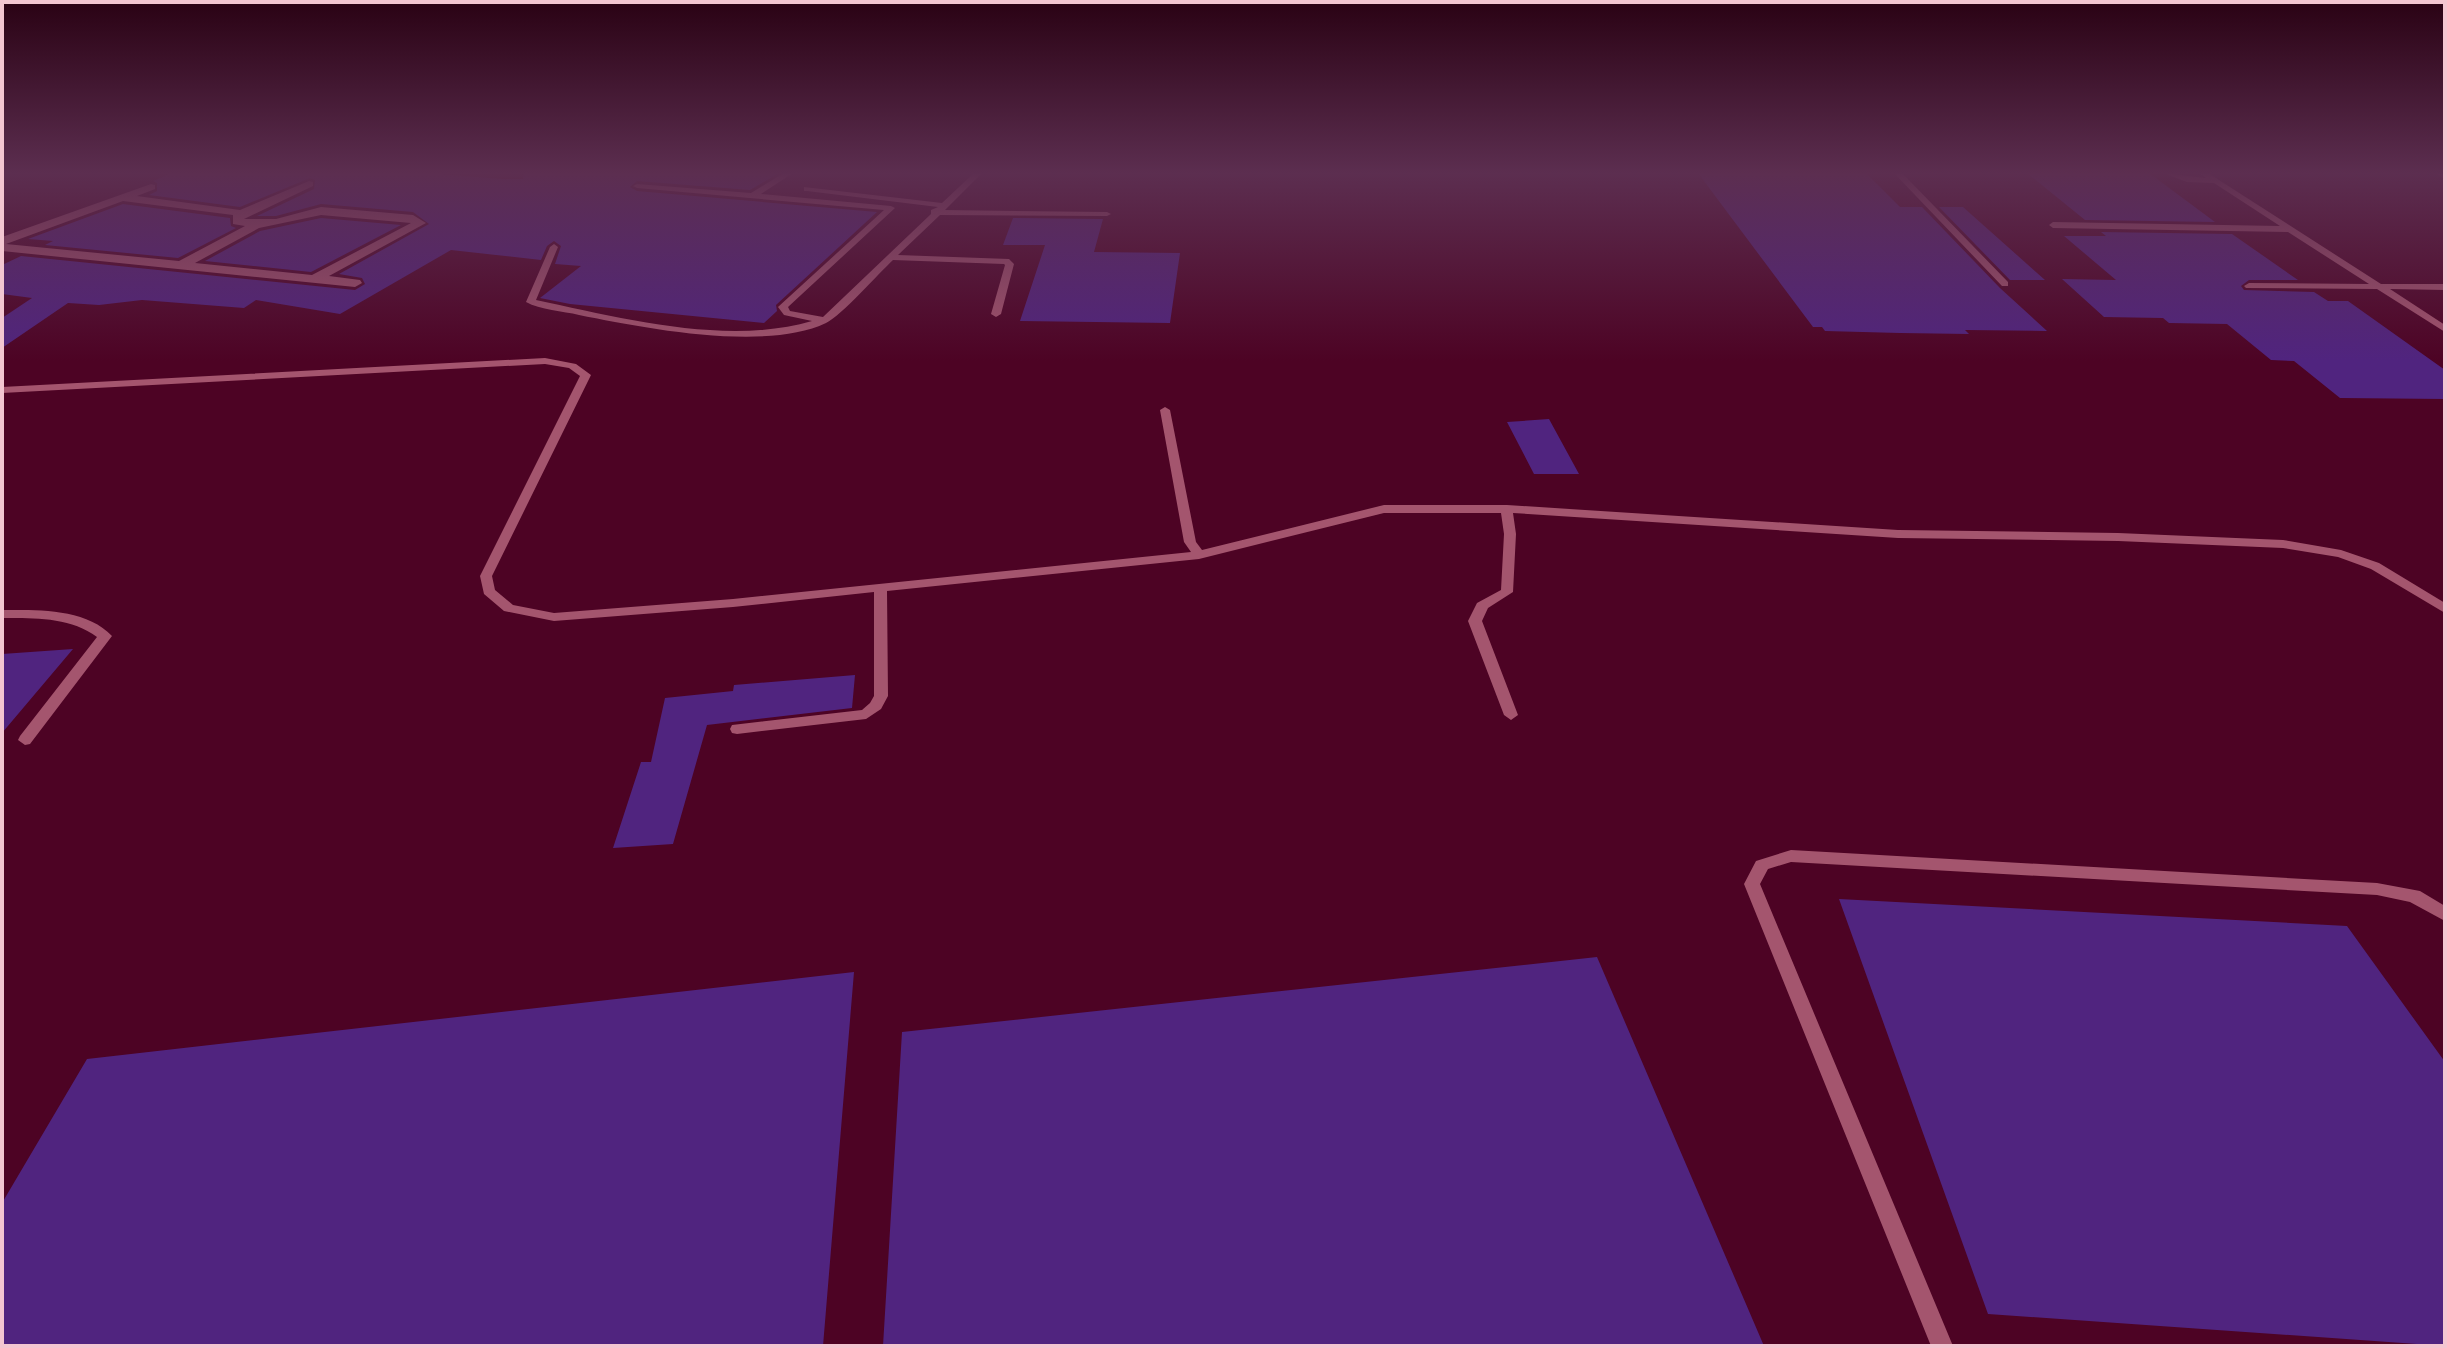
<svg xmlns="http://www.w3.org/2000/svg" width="2447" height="1348" viewBox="0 0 2447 1348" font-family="'Golos Text',sans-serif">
  <rect width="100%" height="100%" fill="#4d0324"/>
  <path fill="#50247f" d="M426,173L503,179H523L524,173H779L750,190L637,181L630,187L637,191L877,212L776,305L777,311L764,323L570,304L540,298L581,266L555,264L561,246L554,241L547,246L541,260L451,250L340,314L256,300L244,308L142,300L99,305L68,303L2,348V318L32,298L2,294V265L21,256L355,290L365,284L362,278L339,274L429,224L413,212L321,204L276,216H257L314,189L315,180L310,178L240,207L149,195L157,191V183L153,181L169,174Z
    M1698,173H1866L1900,207H1922L2000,288L2047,331L1965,330L1969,334L1900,333L1825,331L1822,327H1813Z
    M2027,173H2149L2215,222L2085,220Z
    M123,204L230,218L231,226L236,228L178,258L45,245L53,241L28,239Z
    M1939,207H1963L2045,280H2010Z
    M321,218L401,225L311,272L205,261L260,231Z
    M1013,218L1103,219L1094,252L1180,253L1170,323L1020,321L1045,245H1003Z
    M2101,232L2232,234L2298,280H2249L2241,286L2244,290L2314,292L2328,301H2348L2445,370V399L2340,398L2294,361L2271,360L2227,324L2169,323L2163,318L2104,317L2062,279L2116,280L2064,236H2106Z
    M1549,419L1579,474H1534L1507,422Z
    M73,649L2,733V654Z
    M855,675L852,708L707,725L673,844L613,848L641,762H651L665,698L733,691L734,685Z
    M1839,899L2347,926L2445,1062V1346L1988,1314Z
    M1597,957L1764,1346H883L902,1032Z
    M854,972L823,1346H2V1203L87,1059Z"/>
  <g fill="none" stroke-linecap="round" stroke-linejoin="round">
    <path fill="#a4556e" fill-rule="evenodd" d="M784,173H793L761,194L891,206L895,208L788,307L790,311L823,317L931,214V210L938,207L807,191H804V187L942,203L974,173H982L945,210L1107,212L1111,214L1107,216L940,215L898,255L1009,259L1014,264L1001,314L996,317L991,314L1005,265L1004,264L893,260C879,273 841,316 826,323C765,352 644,328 579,315C563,311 540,310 526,302L550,247L554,244L558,247L536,300C622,318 726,346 812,321L784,315L778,307L884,210L637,188L633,186L637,184L751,193Z
      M1894,173H1902L2008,282V286H2002Z
      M2163,173L2206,178L2199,173H2208L2381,284H2445V290L2390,289L2445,325V332L2377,289L2246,288L2244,286L2249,283L2369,284L2288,232L2053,228L2049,225L2053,222L2280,226L2214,183L2187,182Z
      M2435,173H2444L2445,179Z
      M545,358L576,364L591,375L492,576L495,590L513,605L554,613L733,599L1191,552L1184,542L1160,410L1165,407L1170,410L1196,542L1202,550L1384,505H1507L1898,530L2118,533L2283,540L2341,550L2379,563L2445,603V613L2371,569L2338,557L2283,548L2118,541L1898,538L1513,513L1516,534L1513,592L1488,608L1482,621L1518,715L1511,720L1504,715L1468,621L1477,603L1501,590L1504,534L1501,513H1384L1199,559L887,591L888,696L881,709L866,719L737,734L732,733L730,729L732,725L862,710L870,703L874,696V592L733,607L554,621L504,611L484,594L480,576L580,376L569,368L545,364L2,393V387Z
      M2,610C37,610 86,608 112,636L30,744L25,745L18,740L20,736L97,637C70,617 34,618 2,618Z
      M1791,850L2377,883L2420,891L2445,906V921L2410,902L2377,895L1791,862L1768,869L1760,884L1953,1346H1931L1744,884L1756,861Z"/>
    <path fill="#a4556e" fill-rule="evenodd" d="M309,181L313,182V186L244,219H276L321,207L413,215L426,223L329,276L360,280L362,283L355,287L2,251V237L151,184L155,185V189L137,196L240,210ZM123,201L233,215V224L245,226L179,261L6,244ZM321,215L411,223L312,275L195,263L259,228Z"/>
  </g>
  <linearGradient id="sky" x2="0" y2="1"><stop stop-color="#2a0214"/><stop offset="0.48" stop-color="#5c2e50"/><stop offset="1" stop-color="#5c2e50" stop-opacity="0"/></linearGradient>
  <rect width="2447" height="361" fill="url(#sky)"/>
  <rect width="2447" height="1348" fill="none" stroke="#f3c6d1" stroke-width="8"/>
</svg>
